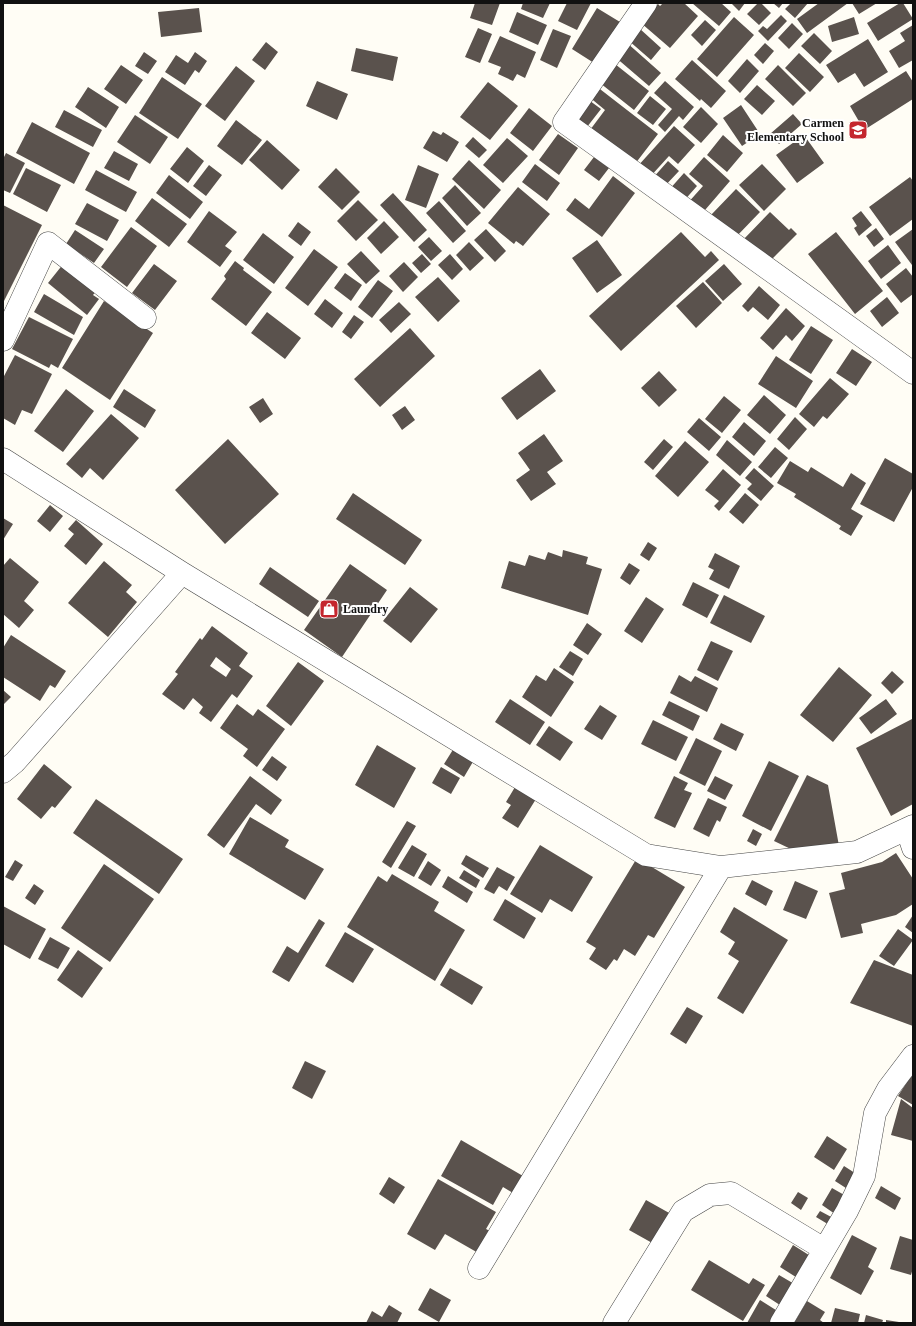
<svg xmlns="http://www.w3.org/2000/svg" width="916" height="1326" viewBox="0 0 916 1326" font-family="'Times New Roman',serif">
  <rect width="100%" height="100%" fill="#fffdf5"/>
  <path fill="#5a524d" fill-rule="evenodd" d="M475,3H500L492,25L470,18Z
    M523,3H550L543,18L521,9Z
    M567,3H591L577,30L558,21Z
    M663,3H684L698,16L670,48L641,23L658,4L660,6Z
    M692,3H721L731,12L719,26Z
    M731,3H745L739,11Z
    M758,3H761L771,13L759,25L747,14Z
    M773,3H783L779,8Z
    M791,3H808L795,18L785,9Z
    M819,3H848L807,33L797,19Z
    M852,3H877L859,14Z
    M900,3H903L913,19L878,41L867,23Z
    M199,8L202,32L161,37L158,12Z
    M597,8L620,22L594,63L572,49Z
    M517,12L547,25L538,45L509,32Z
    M781,15L787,21L768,41L758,31L763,26L767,29Z
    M734,17L754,35L717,77L697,59Z
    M854,17L859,34L832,42L828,26Z
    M705,20L716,30L702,46L691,35Z
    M792,23L803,34L789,49L778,38Z
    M913,25V60L899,68L889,51L905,41L900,33Z
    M478,28L492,34L480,63L465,57Z
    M639,28L661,48L651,60L628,40Z
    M553,29L571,36L557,68L540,60Z
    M814,33L832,51L820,64L801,46Z
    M500,36L536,52L525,78L517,74L513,81L498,74L501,67L488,62Z
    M868,39L888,72L864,87L855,73L838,83L826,65Z
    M266,42L278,52L265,70L252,60Z
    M626,42L661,73L649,86L614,56Z
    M765,43L774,51L763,64L754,55Z
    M356,48L398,57L393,81L351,71Z
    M144,52L157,61L148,74L135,66Z
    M195,52L207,61L199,73L195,70L185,85L165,72L176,55L188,63Z
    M799,53L824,77L810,92L785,68Z
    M747,59L759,71L740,93L728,81Z
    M692,60L726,91L711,108L701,99L700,101L675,79Z
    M615,64L649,91L634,110L600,83Z
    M121,65L143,80L126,104L104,89Z
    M778,65L806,93L793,106L765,79Z
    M236,66L255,81L225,121L205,106Z
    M906,71L913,82V99L864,130L850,106Z
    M162,77L202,104L178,139L139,113Z
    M317,81L348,94L337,120L306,106Z
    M665,81L694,107L683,120L679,116L665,132L658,125L672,109L654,93Z
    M488,82L518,106L490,140L460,117Z
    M757,85L775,101L762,115L744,99Z
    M596,86L658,134L635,164L590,130L605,110L588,96Z
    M88,87L119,107L106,128L75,107Z
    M650,96L666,109L653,125L637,113Z
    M586,98L601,109L587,127L573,116Z
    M741,105L760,134L742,146L723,118Z
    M701,107L718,124L701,143L683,127Z
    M529,108L552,126L533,151L510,133Z
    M64,110L102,130L93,147L55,127Z
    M793,114L802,124L779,144L770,134Z
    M135,115L168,137L150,164L117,142Z
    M236,120L262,140L242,165L217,146Z
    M32,122L90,153L74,184L16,153Z
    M674,126L695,145L678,164L669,156L649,178L637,167Z
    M433,131L441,135L443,132L459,142L447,162L423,148Z
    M558,134L578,148L559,175L539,160Z
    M723,135L743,153L727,172L707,155Z
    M804,135L824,163L797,183L776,155Z
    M473,137L487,150L479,158L465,146Z
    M507,138L528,156L503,183L483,165Z
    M267,140L300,170L282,190L249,160Z
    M187,147L204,161L188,183L170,169Z
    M114,151L138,164L129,181L104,168Z
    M6,153L25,163L10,193L3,190V159Z
    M594,157L609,168L599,181L584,170Z
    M704,157L730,181L699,217L686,205L703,186L689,174Z
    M469,160L501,190L484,209L452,179Z
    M668,161L679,171L663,188L652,179Z
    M535,164L560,183L547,201L522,182Z
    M762,164L786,189L764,211L739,185Z
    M209,165L222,175L206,196L193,186Z
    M418,165L439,174L426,208L405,200Z
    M26,168L61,185L47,212L13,194Z
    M336,168L360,192L342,210L318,187Z
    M96,170L137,192L126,212L85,190Z
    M684,173L697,186L682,203L668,191Z
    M169,175L203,202L190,219L156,193Z
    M613,176L635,193L602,237L566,210L575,198L589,209Z
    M910,177L913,181V219L890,236L869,207Z
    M455,185L481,213L467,226L442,198Z
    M518,187L550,214L523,246L516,241L514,244L488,223Z
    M736,189L760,212L735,238L711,215Z
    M393,193L427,230L414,242L380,205Z
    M152,198L187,224L169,247L135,221Z
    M358,200L378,220L356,241L337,221Z
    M439,201L466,231L453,243L426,213Z
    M87,203L119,220L107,241L75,224Z
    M3,205L42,225L3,303Z
    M209,211L237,232L225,246L232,251L220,267L187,242Z
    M861,211L872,225L859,236L854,228L857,226L852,218Z
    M770,212L789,230L791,228L797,234L766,265L742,241Z
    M384,221L399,237L381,254L367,238Z
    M298,222L311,232L301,246L288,236Z
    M131,227L157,246L127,287L101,267Z
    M876,228L884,239L874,247L866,236Z
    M486,229L506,251L495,262L474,240Z
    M913,229V264L912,265L895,242Z
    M75,230L104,249L94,263L66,244Z
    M681,232L705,257L711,251L719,260L621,351L589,316Z
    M836,232L883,291L855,314L808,254Z
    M263,233L294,257L274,284L243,260Z
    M429,237L442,251L431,261L418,247Z
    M597,240L622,275L597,293L572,258Z
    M469,242L484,258L470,271L456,255Z
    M888,245L901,263L881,279L868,261Z
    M314,249L338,267L308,306L285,288Z
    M361,251L380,271L366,284L347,264Z
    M422,254L431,264L421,273L412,263Z
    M450,254L463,269L452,280L438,265Z
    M235,261L244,268L243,270L272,292L246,326L211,299L226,279L224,276Z
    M404,262L418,277L403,292L389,276Z
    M64,263L97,290L93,295L99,299L87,315L48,283Z
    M154,264L177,281L155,310L132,293Z
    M724,264L742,284L723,301L705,281Z
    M906,268L913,277V294L901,303L886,284Z
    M345,273L362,285L351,301L334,288Z
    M438,277L460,301L438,322L415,297Z
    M378,280L393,291L372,318L358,307Z
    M703,282L722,303L696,328L676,306Z
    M759,286L780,305L768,320L753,307L748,312L742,306Z
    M44,294L83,317L74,335L34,312Z
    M887,297L899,313L882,327L870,311Z
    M325,299L343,313L332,328L314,314Z
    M104,301L153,333L110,400L62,368Z
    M399,302L411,314L391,333L379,320Z
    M786,308L805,326L792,341L786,335L773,350L760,338Z
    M267,312L301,338L285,359L251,333Z
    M354,315L364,322L351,339L342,332Z
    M29,317L73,339L58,368L51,364L49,368L12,349Z
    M811,326L833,340L811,374L789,360Z
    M410,328L435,356L380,407L354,379Z
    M852,349L872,362L856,386L836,373Z
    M15,355L52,374L32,414L22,410L15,425L3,418V378Z
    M776,356L813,381L796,408L758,384Z
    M540,369L556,391L517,420L501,398Z
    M659,371L677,390L659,407L641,388Z
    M830,378L849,394L827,419L823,416L814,427L799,414Z
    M66,389L94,411L63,452L34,431Z
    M124,389L156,410L145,428L113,407Z
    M764,395L786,415L770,434L747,415Z
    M724,396L741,410L722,433L705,419Z
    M263,398L273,414L260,423L249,407Z
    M405,406L415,420L402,430L392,415Z
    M111,414L139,438L103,480L90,468L82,478L66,464Z
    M795,417L807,429L789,450L777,439Z
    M699,418L721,437L709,451L687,432Z
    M744,422L766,441L754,456L732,437Z
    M544,434L563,461L547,472L556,484L531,501L516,480L530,470L518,453Z
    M228,439L279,494L225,544L175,490Z
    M664,439L673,447L653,470L644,462Z
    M727,440L752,462L740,476L716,455Z
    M685,441L709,462L678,497L655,476Z
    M775,447L788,458L771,478L758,467Z
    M885,458L913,474V487L894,522L860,504Z
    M790,461L808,472L811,467L843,487L851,473L866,483L851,509L863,516L851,536L839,529L841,526L794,497L796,494L777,483Z
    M754,468L774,486L761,501L747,489L752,484L745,478Z
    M723,469L741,485L719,511L714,506L719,501L705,490Z
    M353,493L422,540L405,565L336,519Z
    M745,493L759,505L743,524L729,512Z
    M50,505L63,516L50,532L37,521Z
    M3,518L13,524L3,540Z
    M76,520L103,544L86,565L64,546L74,534L68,529Z
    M648,542L657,548L649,561L640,555Z
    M563,550L588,557L586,564L602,569L588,615L501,588L509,561L525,566L529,555L545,560L548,552L562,557Z
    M715,553L740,566L729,589L709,579L714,570L708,567Z
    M10,558L39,582L24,601L34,610L19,628L3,614V566Z
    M104,561L132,585L126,592L137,602L108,637L68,603Z
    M629,563L640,570L630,585L620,578Z
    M350,564L387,590L342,657L304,630Z
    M270,567L319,601L308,617L259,584Z
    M693,582L719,595L707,618L682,605Z
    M410,587L438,609L411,643L383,621Z
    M724,595L765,616L751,643L710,623Z
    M646,597L664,609L642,643L624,631Z
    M587,623L602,634L588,655L573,645Z
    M212,626L248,653L239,666L253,676L237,698L232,694L211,722L199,713L203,707L193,698L184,710L162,694L178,674L175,672L200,638L202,640ZM216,657L231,669L226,677L210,666Z
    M11,635L66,671L55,688L50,685L40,701L3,677V648Z
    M711,641L733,651L718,681L697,670Z
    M570,651L583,659L573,676L559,667Z
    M298,662L324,681L291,726L266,706Z
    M839,667L872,695L833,742L800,715Z
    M554,668L574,682L551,717L522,697L536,675L546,681Z
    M892,671L904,682L892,694L881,683Z
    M679,675L691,682L695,676L718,688L707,712L670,693Z
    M3,690L11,697L3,705Z
    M510,699L545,722L530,745L495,722Z
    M886,699L897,714L871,734L859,718Z
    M669,701L700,716L693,731L662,715Z
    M237,704L253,716L258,709L285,729L257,767L243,756L248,749L220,728Z
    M600,705L617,716L602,740L584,729Z
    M912,719L913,804L891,816L856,748Z
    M653,720L688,737L676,761L641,744Z
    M721,723L744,734L736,751L713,739Z
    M549,726L573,742L560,761L536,745Z
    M696,738L722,751L705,786L679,773Z
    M377,745L416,768L394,808L355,785Z
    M454,748L474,760L464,777L444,764Z
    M272,756L287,767L277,781L262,770Z
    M769,761L799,776L771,831L742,816Z
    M44,764L72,787L55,808L52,806L41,819L17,799Z
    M441,767L460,778L451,794L432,783Z
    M807,775L828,785L839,846L795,851L774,841Z
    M250,776L282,800L271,815L256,804L224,848L207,835Z
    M674,776L688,783L684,790L692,793L675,828L654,818Z
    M715,776L733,785L725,800L707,791Z
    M515,787L536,799L518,828L502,818L511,805L506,802Z
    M708,798L727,807L720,822L717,820L709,837L693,829Z
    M96,799L183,859L159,894L73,833Z
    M250,817L289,840L285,847L324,869L305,900L229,854Z
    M407,821L416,826L391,868L382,862Z
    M753,829L762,834L756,846L747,841Z
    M412,845L427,854L414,877L398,868Z
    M540,845L593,877L572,912L550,899L542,913L510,894Z
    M896,853L913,879V904L896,915L861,924L863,933L841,938L829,893L845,889L841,873L882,862Z
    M466,855L489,868L483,878L461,864Z
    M637,858L685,887L654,938L648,935L635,956L624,949L617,961L614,959L606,970L589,959L596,948L586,942Z
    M15,860L23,865L13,881L5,877Z
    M428,861L441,870L431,886L418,878Z
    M104,864L154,899L110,962L61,928Z
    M497,867L515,877L507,891L499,886L494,894L484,889Z
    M464,870L480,880L476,888L459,878Z
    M392,874L439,902L434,911L465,930L435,981L347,927L378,876L387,882Z
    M448,876L473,892L467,903L442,887Z
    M752,880L773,891L766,906L745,894Z
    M795,881L818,891L806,919L783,910Z
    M34,884L44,891L35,905L25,898Z
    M505,899L536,918L524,939L493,920Z
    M3,906L46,929L30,959L3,944Z
    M734,907L788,940L743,1014L717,998L739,961L728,954L735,942L720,932Z
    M913,915V933L905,927Z
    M319,919L325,923L289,982L272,972L287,946L298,953Z
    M898,929L913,940L894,966L879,956Z
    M345,932L374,949L353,983L325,966Z
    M50,937L70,948L58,969L38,959Z
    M78,950L103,968L82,998L57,980Z
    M874,960L913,975V1026L850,1003Z
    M450,968L483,987L472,1005L440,985Z
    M687,1007L703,1016L686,1044L670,1034Z
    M305,1061L326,1071L312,1099L292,1088Z
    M911,1076L913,1078V1105L898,1096Z
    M901,1099L913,1108V1141L891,1135Z
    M827,1136L847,1149L834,1170L814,1157Z
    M461,1140L523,1176L513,1193L503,1187L493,1205L441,1176Z
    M844,1166L858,1175L849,1190L835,1181Z
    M389,1177L405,1187L394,1204L379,1194Z
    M438,1179L496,1212L486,1229L492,1232L480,1254L445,1234L435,1250L407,1234Z
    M881,1186L901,1198L895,1210L875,1198Z
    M832,1188L846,1196L835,1214L822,1205Z
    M798,1192L808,1198L801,1210L791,1203Z
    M646,1200L671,1214L654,1244L629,1230Z
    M820,1211L835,1219L831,1226L816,1217Z
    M852,1235L877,1248L868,1267L874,1271L861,1295L830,1278Z
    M900,1236L913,1240V1268L911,1275L890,1269Z
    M793,1245L812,1257L799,1279L780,1267Z
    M709,1260L749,1284L753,1278L765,1285L743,1321L691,1290Z
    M779,1275L796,1285L783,1307L766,1296Z
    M430,1288L451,1300L439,1322L418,1310Z
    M760,1300L779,1312L772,1323H747Z
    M807,1301L825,1312L820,1320L824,1323H794Z
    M389,1305L402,1313L397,1323H366L372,1311L382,1317Z
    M835,1308L860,1314L858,1323H831Z
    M866,1315L883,1320L882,1323H864Z
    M886,1320L899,1322V1323H886Z"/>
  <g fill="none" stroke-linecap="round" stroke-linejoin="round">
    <defs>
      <path id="minor" d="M646,3L564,122L913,373
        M3,340L48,243L145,318
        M3,459L182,573L646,855L721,867L857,852L913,826
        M3,772L15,762L182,573
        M907,830L913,848
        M479,1268L721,867
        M614,1323L683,1211L710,1195L731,1193L824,1249
        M781,1323L847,1211L864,1176L875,1113L888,1089L913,1056"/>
    </defs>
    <use href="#minor" stroke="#444" stroke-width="23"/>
    <use href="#minor" stroke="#fff" stroke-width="22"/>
  </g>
  <defs>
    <symbol id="school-square" viewBox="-11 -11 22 22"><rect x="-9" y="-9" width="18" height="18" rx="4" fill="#c4262e" stroke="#fff"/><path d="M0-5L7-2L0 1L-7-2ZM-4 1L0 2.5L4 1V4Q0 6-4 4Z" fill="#fff"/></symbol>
    <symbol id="shop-square" viewBox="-11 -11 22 22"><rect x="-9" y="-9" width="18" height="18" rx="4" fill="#c4262e" stroke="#fff"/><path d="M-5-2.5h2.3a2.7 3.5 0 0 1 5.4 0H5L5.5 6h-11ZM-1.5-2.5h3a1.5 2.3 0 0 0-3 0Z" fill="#fff"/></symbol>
  </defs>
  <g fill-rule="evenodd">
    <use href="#school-square" x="847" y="119" width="22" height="22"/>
    <use href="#shop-square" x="318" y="598" width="22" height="22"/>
  </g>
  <g text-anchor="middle" stroke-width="4" stroke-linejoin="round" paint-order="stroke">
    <g font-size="12" font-weight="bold" fill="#111" stroke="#fff" text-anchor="end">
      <text x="844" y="127">Carmen<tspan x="844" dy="14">Elementary School</tspan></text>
      <text x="343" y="613" text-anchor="start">Laundry</text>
    </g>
  </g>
  <rect width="916" height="1326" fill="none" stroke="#111111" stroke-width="8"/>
</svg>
